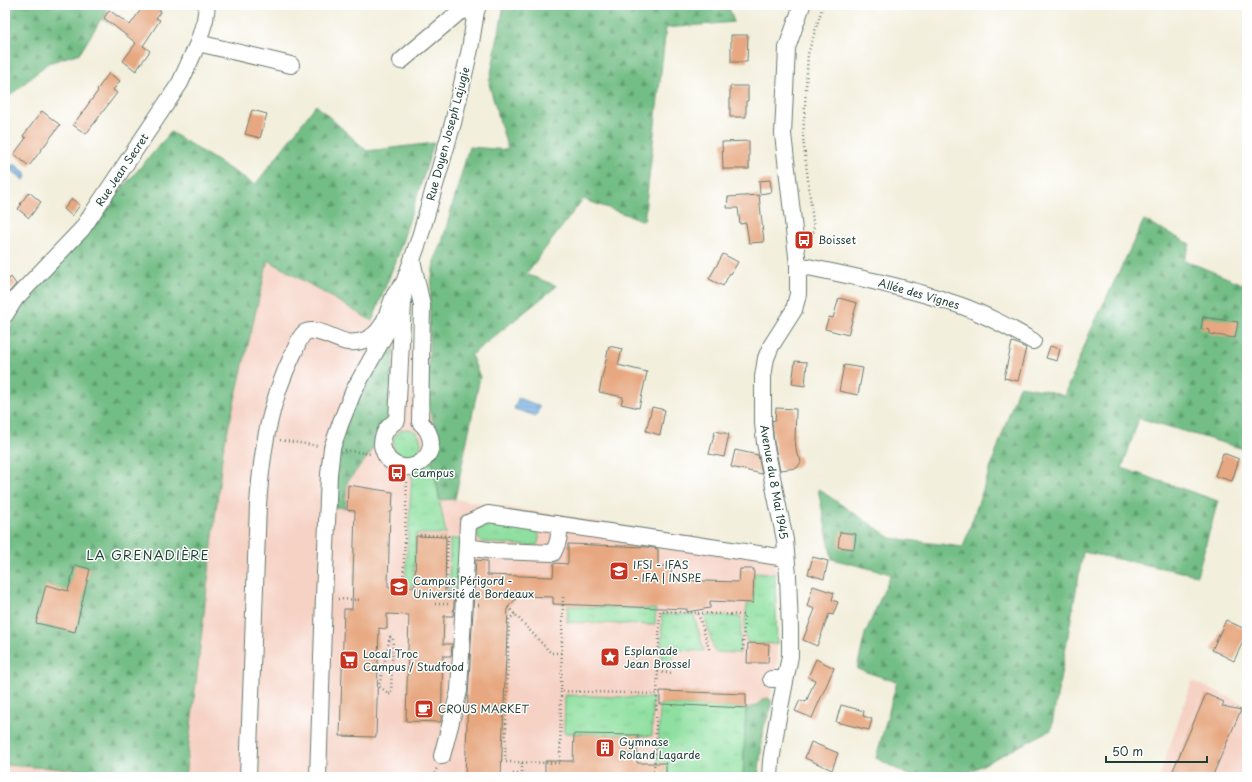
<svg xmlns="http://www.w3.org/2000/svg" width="1252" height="782" viewBox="0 0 1252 782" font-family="'Playpen Sans',sans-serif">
  <defs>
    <pattern id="grass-tufts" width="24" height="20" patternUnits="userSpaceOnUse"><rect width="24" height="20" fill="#8fe0a0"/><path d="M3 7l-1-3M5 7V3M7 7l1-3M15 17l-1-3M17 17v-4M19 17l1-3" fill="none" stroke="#7bc18a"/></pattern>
    <pattern id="forest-firs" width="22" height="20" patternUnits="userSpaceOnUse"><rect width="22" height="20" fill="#73be86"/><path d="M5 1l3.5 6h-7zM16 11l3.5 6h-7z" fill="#5e9c6e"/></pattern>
    <pattern id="water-rules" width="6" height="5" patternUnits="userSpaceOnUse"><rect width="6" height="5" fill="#70ace1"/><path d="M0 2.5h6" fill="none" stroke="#5b8db7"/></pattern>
  </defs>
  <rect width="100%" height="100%" fill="#fff"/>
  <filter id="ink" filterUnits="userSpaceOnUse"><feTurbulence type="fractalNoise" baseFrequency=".025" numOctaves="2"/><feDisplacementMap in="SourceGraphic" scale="8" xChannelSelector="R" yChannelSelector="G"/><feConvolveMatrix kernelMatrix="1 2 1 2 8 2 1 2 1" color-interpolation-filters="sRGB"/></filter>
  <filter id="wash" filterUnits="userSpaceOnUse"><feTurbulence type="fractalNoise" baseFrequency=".012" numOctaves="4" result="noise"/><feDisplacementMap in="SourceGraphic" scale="16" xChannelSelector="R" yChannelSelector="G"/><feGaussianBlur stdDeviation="0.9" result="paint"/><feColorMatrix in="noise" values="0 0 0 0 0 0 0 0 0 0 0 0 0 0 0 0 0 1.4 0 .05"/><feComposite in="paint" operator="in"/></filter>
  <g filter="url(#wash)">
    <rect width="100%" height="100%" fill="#f3efdd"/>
    <path fill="#f6d2c4" d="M268,260L444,364L480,377L455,499L774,550L777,611V666L764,726L759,777H185L223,450Z
      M1192,681L1247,705V777H1159Z
      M5,765L176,777H5Z"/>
    <path fill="url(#grass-tufts)" stroke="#578e6a" d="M393 443a14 14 0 1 1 28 0a14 14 0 1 1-28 0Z
      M432,461L446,534H416L413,586H405L412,472Z
      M493,522L535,528C540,532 540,539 537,545L531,546L482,542L478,538L477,533C480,526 486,523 493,522Z
      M450,539H460L459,589L449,588Z
      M754,573L775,574L777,644L748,643C740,632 747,615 747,602H753Z
      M568,606L656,609L655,625L567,622Z
      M662,614L694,615L704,651L673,650V661H661Z
      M704,615L741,617L740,653L715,652Z
      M565,695L653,698L652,736L564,733Z
      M660,704L746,708L743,777H657Z"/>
    <path fill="url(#forest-firs)" stroke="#497e5d" d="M5,5H98L118,17L113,25L101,19L80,53L48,63L5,100Z
      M504,5H728L734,22L666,28L644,221L583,199L526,274L557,286L471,355L480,377L455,499L440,500L432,461L438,442V433L428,408L430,296L434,261L441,246L469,147L508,150L489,84Z
      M316,105L367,151L434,143L398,255L372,321L268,260L223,450L185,777L5,765V338L24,301L171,132L255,185Z
      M1144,220L1190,244L1184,260L1247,286V450L1139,418L1122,468L1218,501L1197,575L1083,552L1051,730L963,775V777H908V775L876,758L897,682L857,669L865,634L891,574L832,559L818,489L891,538L963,547L1019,386L1044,390L1064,396L1090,332Z
      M395,327L390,415L379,430L370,454L347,482L345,508L334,507L339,449L357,391Z
      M768,698L771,700V709L764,726L758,777H743L746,708C753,707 760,705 764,699Z"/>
    <path fill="url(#water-rules)" stroke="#48748a" d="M12,165H16L27,174L24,180L11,170L10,167Z
      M518,398L540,406L536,416L514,409Z"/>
    <g id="blocks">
      <path fill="#e7a881" d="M144,5H152L161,11L156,18L160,20L143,46L150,51L136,71L123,61L136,43L104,18L109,10L130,25Z
        M731,35H748L747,62H731Z
        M109,73L120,81L113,90L117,93L86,134L73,125L98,91L97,90Z
        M730,86H748V101H746V117H730Z
        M252,110L267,114L260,138L245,134Z
        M42,111L60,125L29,166L14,154L26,138L23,136Z
        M749,141V169H723L722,142Z
        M770,180L772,192L760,194L759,181Z
        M29,192L41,202L29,218L18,209L21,205L20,204Z
        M759,195L764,242L749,243L746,223L740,224L738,208H727L728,197Z
        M72,199L80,205L72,216L64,209Z
        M723,254L738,262L731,274L730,273L723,286L709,279Z
        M11,277L16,284L5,297V283Z
        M839,298L857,303L848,335L825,329L829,317L833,318Z
        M1203,317L1238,322L1235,338L1210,334V330L1201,329Z
        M1012,342L1018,344L1026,348L1018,381L1004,378Z
        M609,346L622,349L618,365L647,372L639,408L621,404L623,397L599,392Z
        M1050,346L1060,349L1057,361L1046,358Z
        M795,361L807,362L805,386L792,384Z
        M844,365L863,368L858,395L839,391Z
        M652,407L665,410L660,435L646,431Z
        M776,408L796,409L795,440L797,455L800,458L801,462L797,468L780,470L774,442L772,423V420L775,421Z
        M715,431L729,434L724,457L709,454Z
        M735,450L758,455L762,474L731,467Z
        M1223,453L1239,459L1232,481L1215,476Z
        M348,485L393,492L392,512H390L388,587H415L416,536L446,537L445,591L455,592L453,616H444L443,644H452L451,656H443L441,722L406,721L409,615L387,614V629L379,628L376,737L340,736L344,609H352L355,511L347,510Z
        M840,532L856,534L854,549L838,547Z
        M568,544L647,547L658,549V566H672L671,580L739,582L740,569H754L753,603L710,601V608L687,612V609L553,604V597L519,596L508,607L501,776L465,777L468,695L476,560L487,561V575L553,577L554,563L568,564Z
        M813,557L828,561L824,579L808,574Z
        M75,565L90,569L75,632L36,623L46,585L68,591Z
        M813,586L834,593L832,600L838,602L833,615L829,614L817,646L803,640L815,609L807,606Z
        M1226,620L1247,630V633L1234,661L1212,650Z
        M748,643L769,644L768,663H747Z
        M816,659L834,668L812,718L795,711L800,700L806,702L815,680L808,677Z
        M660,691L746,694V708L660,704Z
        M1206,694L1224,702L1222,706L1241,710L1212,777H1170Z
        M841,705L864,711L863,716L872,719L869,730L836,722Z
        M574,734L638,735L637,763H666V777L545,776V761H573Z
        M811,742L838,753L832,770L805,758Z"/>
    </g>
  </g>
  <g filter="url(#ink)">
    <use href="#blocks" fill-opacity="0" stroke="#697b6f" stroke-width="1"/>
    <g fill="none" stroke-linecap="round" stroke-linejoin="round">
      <defs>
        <path id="minor" d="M198,43L291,65
          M401,61L458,13L466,10L477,9
          M412,260L422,305L420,422C450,449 411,483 388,459C385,455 383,450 382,445C382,433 388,426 397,420L404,283L419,240L453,123L470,49L477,5
          M798,265C852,276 906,287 959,305C985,314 1010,328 1033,341
          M5,315L15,299L82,229L180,83L198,43L205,20L207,5
          M467,547L494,551L553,553C558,543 561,535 557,524
          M771,679H785
          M442,756L459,691L468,523L488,514L779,557H786
          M248,777L258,505C262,450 269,403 294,352C297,346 300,335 306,332C316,327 336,340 347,342C353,343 359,342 365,340C384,333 387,313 394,296C396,292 400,288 403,284
          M318,777L324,598L329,474L332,448L341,422L354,390L391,324
          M770,777L771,761L777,723L790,656V629L788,576L785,540L765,443L763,423V377L766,358L771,346L794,310L798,294V265L783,134L787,48L802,5"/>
      </defs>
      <use href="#minor" stroke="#697b6f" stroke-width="18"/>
      <path stroke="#697b6f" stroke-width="2.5" stroke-dasharray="1 3" stroke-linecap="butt" d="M811,240L814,230L803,138L808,54L823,5
        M280,440L319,446
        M345,450L370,454
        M420,535L448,536L446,591
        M403,587L407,481
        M563,597L561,691L657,694L660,611L698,613L710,652
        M338,599L361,600
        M435,604H451
        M478,605H486
        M508,607L551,653H562
        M698,613L744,615L743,653
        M515,614L509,619L505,762L560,763L561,691
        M390,637L393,638L391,694H389L379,686Z
        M658,672L672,673
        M522,763V777
        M654,774L657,694
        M44,777H45
        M433,777L437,768
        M512,777V774H520L525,777"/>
      <use href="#minor" stroke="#fff" stroke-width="16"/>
    </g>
  </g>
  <defs>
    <symbol id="bus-square" viewBox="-11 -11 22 22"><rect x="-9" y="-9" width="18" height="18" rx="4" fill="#c8321e" stroke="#fff"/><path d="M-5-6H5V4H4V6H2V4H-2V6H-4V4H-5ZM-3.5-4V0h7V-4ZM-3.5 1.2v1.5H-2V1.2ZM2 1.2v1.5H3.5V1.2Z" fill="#fff"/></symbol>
    <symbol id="university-square" viewBox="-11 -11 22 22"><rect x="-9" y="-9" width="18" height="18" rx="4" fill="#c8321e" stroke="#fff"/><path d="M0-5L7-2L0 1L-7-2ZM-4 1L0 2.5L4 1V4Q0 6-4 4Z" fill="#fff"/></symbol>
    <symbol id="sight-square" viewBox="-11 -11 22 22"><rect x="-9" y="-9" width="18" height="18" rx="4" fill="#c8321e" stroke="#fff"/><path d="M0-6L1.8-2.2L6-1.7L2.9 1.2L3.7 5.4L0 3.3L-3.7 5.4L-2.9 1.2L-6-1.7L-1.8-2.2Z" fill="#fff"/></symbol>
    <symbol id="supermarket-square" viewBox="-11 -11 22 22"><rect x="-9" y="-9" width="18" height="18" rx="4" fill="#c8321e" stroke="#fff"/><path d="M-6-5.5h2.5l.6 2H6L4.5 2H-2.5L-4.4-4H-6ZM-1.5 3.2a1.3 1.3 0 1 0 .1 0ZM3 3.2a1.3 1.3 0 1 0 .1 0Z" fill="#fff"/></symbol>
    <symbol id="cafe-square" viewBox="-11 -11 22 22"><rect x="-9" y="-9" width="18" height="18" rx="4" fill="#c8321e" stroke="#fff"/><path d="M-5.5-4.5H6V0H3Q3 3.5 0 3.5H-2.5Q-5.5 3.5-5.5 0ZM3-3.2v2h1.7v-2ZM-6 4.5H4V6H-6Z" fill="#fff"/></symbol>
    <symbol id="building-square" viewBox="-11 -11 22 22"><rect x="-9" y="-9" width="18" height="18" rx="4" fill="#c8321e" stroke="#fff"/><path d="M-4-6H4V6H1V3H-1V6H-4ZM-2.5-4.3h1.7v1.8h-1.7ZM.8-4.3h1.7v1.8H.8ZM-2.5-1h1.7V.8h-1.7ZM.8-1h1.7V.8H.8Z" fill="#fff"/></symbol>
  </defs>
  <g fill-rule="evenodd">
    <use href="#bus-square" x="793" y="229" width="22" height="22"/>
    <use href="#bus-square" x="386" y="462" width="22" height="22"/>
    <use href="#university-square" x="608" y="560" width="22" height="22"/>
    <use href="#university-square" x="388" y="576" width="22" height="22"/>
    <use href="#sight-square" x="599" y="646" width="22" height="22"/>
    <use href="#supermarket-square" x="338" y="649" width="22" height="22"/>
    <use href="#cafe-square" x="413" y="698" width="22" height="22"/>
    <use href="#building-square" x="594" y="737" width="22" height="22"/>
  </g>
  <g text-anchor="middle" stroke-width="3" stroke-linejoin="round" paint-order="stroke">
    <g font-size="11" fill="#1f3d34" stroke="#fff">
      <text transform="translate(448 134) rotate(-75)" y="4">Rue Doyen Joseph Lajugie</text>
      <text transform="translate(122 170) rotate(-56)" y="4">Rue Jean Secret</text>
      <text transform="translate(919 294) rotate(16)" y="4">Allée des Vignes</text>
      <text transform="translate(774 482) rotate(80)" y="4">Avenue du 8 Mai 1945</text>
    </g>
    <g font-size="11" fill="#1f3d34" stroke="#fff" text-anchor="start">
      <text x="818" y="244">Boisset</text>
      <text x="411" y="477">Campus</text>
      <text x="633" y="569">IFSI - IFAS<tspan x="633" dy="13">- IFA | INSPE</tspan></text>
      <text x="413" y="585">Campus Périgord -<tspan x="413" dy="13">Université de Bordeaux</tspan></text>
      <text x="624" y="655">Esplanade<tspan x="624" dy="13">Jean Brossel</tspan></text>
      <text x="363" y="658">Local Troc<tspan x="363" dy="13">Campus / Studfood</tspan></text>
      <text x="438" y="713">CROUS MARKET</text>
      <text x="619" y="746">Gymnase<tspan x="619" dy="13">Roland Lagarde</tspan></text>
    </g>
    <g font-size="13" letter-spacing="1" fill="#1f3d34" stroke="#fff">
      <text x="148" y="560">LA GRENADIÈRE</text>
    </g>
  </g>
  <rect width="1252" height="782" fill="none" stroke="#fff" stroke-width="20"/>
  <path d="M1106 756v6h101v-6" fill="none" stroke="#1f3d34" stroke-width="2"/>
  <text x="1112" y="756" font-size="12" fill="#1f3d34" stroke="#ffffff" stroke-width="3" paint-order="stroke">50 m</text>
</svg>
